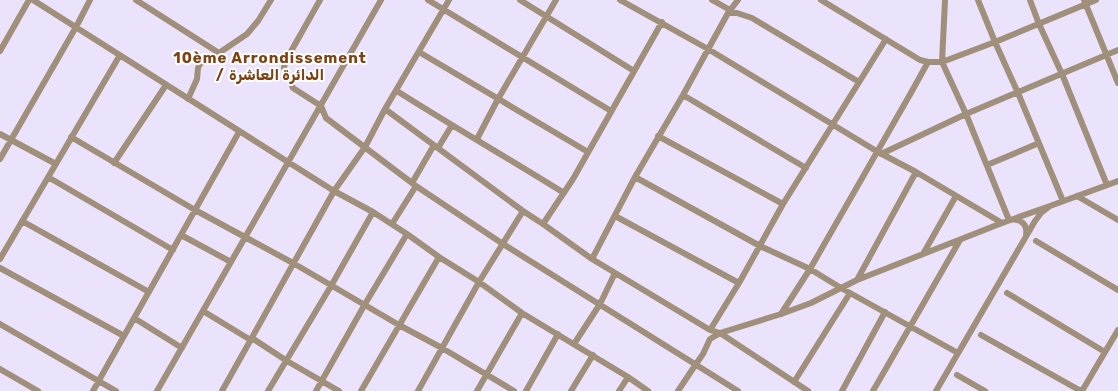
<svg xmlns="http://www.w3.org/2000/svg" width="1118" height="391" viewBox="0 0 1118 391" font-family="Rubik,'Noto Sans Arabic',sans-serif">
  <rect width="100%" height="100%" fill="#ebe2fb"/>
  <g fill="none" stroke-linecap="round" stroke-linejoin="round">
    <path stroke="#a08f7b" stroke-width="6" d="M33,0L288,162L334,191L373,212L407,234L439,257L479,282L522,313L628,377L648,391
      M136,0L219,53
      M320,0L285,62L284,68L293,88L321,106L326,118L416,186L503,244L738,391
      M428,0L611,111
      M520,0L634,71
      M620,0L708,49L878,152L916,172L1002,223
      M712,0L730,10
      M821,0L920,60L928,62H942L995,42L1096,0
      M945,0L942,62L966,114L1009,220C1020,218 1028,224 1026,235
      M978,0L995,42L1018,93L1063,201
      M1030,0L1039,24L1062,74L1107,185
      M1084,0L1118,83
      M728,13H737L752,18L859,82
      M0,51L29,0
      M419,52L588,152
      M397,91C452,126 508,158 564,193
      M683,95L806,168
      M188,99L197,79L198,68L200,64L219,53L247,34L258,21L271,0
      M385,109L523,211L543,224L592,259L710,330L720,333L808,391
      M0,134L56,164
      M658,136L783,204
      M71,137L195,210L293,263L399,325L442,348L514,391
      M477,139L498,99L556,0
      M438,148L452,125
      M881,154L966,114L1118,50
      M0,159L76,27L90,0
      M114,163L166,85
      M987,165L1039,143
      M48,177L173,250
      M635,177L760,246L810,269L841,288L958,353
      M412,183L434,145
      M1077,196L1118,220
      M615,216L739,283
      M22,221L149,292
      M392,224L416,186
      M543,224L573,179L662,22
      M181,235L231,262
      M1036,241L1118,290
      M923,254L956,196
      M0,259L120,55
      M592,259L635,177L683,95L728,13L738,0
      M0,268L124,336
      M857,280L916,172
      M1007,293L1105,352
      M203,311L244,336L249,339L252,338L287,361L339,391
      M781,314L810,269L912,91L928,62
      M134,318L182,348
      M0,324L116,391
      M710,330L739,283L783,204L886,39
      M981,335L1081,391
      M574,344L600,304L615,273
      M0,369L38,391
      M957,375L985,391
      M794,382L850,293
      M93,391L239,132
      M157,391L381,0
      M222,391L334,191L365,147L385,109L449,0
      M268,391L331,286L373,212
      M316,391L365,304L407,234
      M361,391L439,257
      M418,391L479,282L523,211
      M477,391L522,313
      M526,391L558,334
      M571,391L593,355
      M619,391L628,377
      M678,391L696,364L703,354L710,339L720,333L781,314L811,303L857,280L1002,223L1050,206
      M842,391L885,312
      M873,391L960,240
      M936,391L1035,221L1041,213L1050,206L1118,181
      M1082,391L1118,330"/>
  </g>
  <g text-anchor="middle" stroke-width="4" stroke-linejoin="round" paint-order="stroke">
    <g font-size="15" font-weight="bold" letter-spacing="1" fill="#7d4212" stroke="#fff">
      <text x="270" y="63">10ème Arrondissement<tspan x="270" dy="17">/ الدائرة العاشرة</tspan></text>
    </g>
  </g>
</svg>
